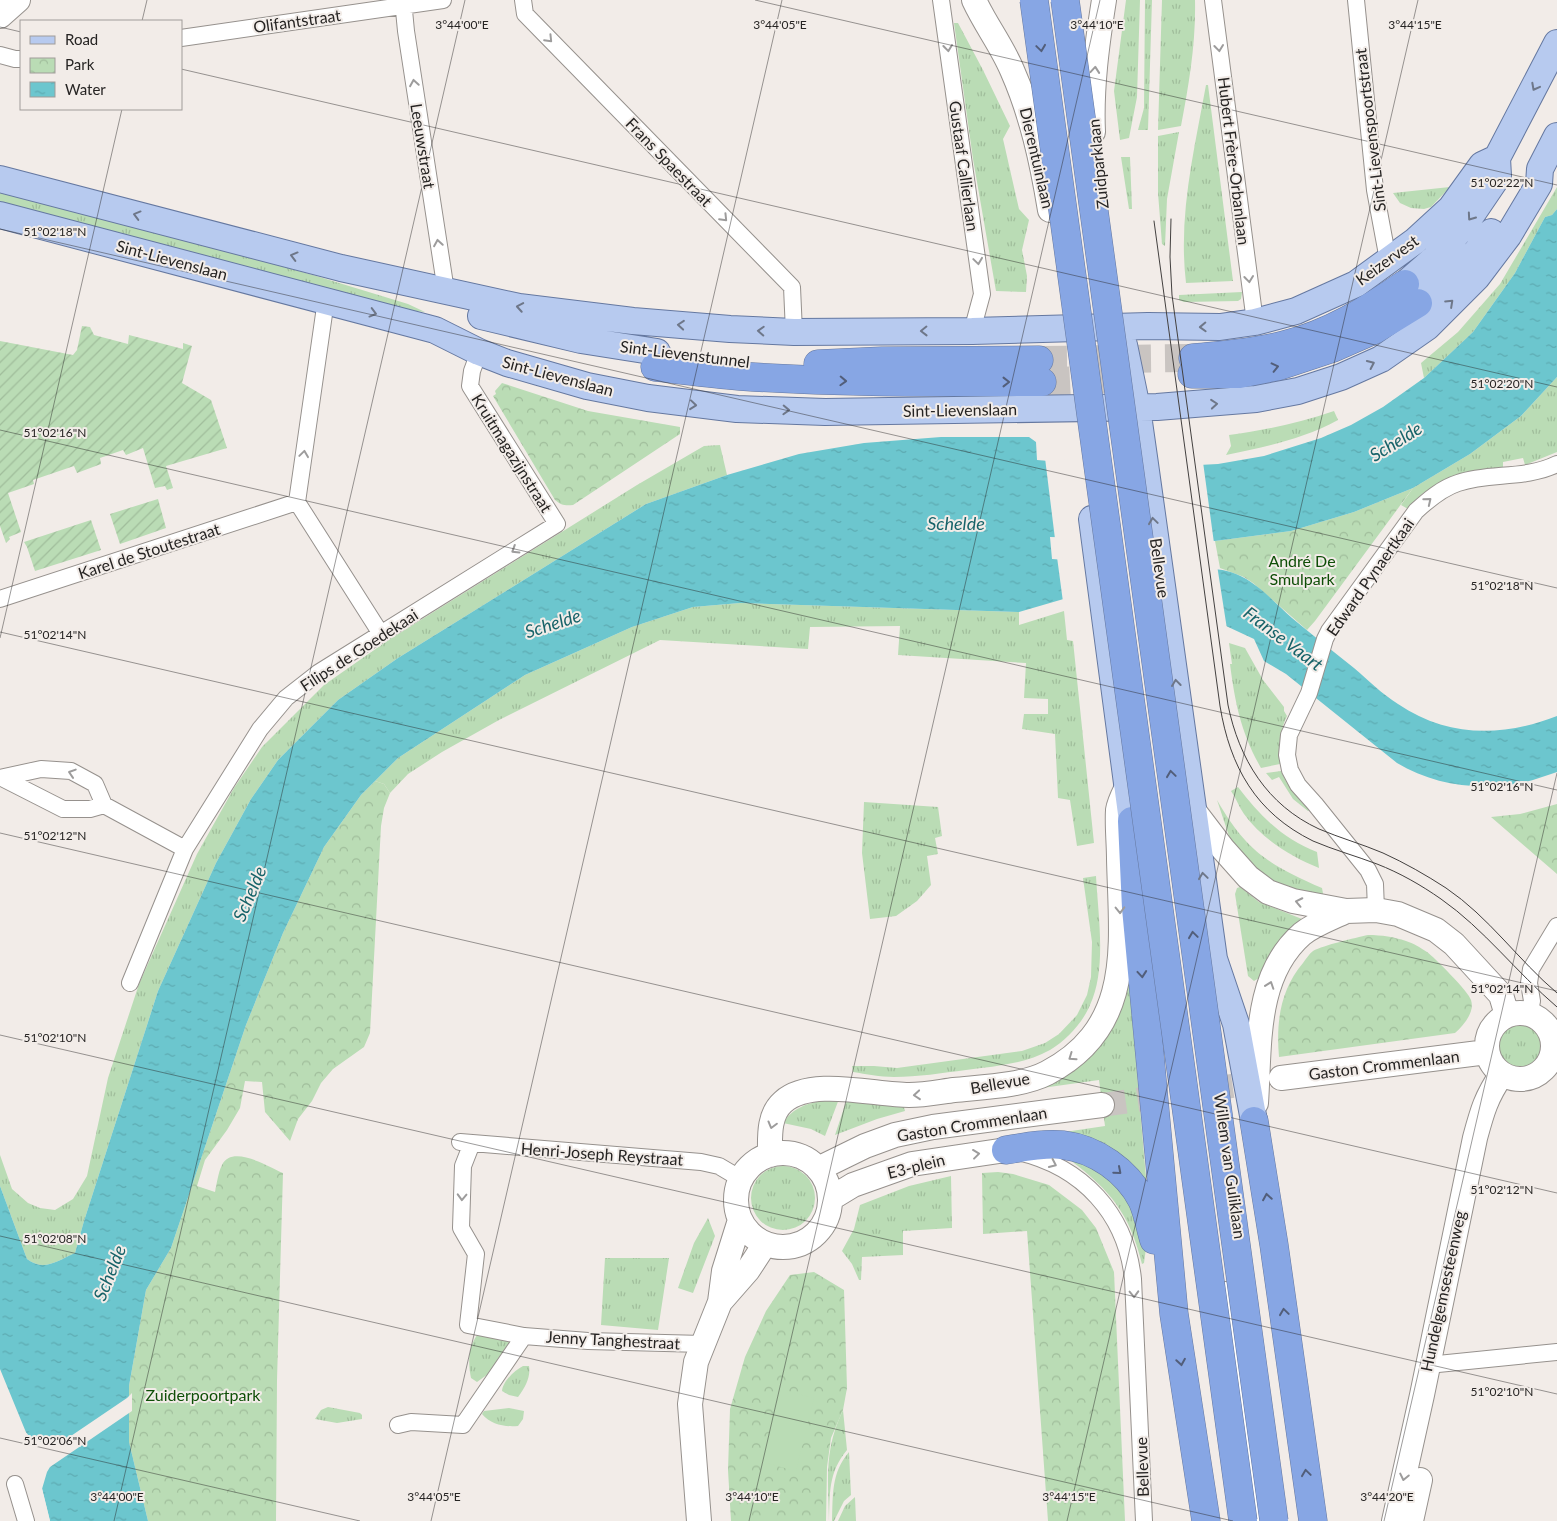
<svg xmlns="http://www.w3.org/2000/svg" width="1557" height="1521" viewBox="0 0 1557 1521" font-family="Lato,sans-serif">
  <defs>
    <pattern id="grass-tufts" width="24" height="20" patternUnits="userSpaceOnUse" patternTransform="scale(1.25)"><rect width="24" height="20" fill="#badcb5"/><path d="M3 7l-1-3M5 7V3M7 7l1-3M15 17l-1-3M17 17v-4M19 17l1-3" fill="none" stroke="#a0bd9b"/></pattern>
    <pattern id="park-crowns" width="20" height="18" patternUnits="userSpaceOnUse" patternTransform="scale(1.25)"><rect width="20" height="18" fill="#badcb5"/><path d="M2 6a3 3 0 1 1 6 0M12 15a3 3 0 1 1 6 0" fill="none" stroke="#a0bd9b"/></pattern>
    <pattern id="garden-furrows" width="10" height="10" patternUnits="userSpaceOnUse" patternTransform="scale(1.25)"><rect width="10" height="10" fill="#badcb5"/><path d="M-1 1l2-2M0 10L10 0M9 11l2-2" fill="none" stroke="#a0bd9b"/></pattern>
    <pattern id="water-ripples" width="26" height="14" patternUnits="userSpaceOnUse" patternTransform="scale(1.25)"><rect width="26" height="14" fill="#6cc6ce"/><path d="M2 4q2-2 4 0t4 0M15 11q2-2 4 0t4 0" fill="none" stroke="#5daab1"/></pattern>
  </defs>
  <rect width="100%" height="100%" fill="#f2ece8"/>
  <path fill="url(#grass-tufts)" d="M1126,0H1140L1137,97L1129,138L1120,140L1114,91Z
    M1145,0H1152L1148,130H1138L1144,108Z
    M1162,0H1195C1196,43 1189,84 1181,126L1158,130Z
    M954,23H958L983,70L1010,126L1003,139L1019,209L1029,220L1022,250L1027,276L1026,292L996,291L973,159Z
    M1206,85H1208L1233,281L1186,283C1178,216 1194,151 1206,85Z
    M1179,132L1167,199L1165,246L1162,244L1158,193V136Z
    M1121,157H1130L1132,209H1129Z
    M1450,187L1431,207L1424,209L1411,208L1400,203L1393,193Z
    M1557,187V209L1552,215L1545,217L1515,273L1473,332L1424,378L1421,363L1458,332L1500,284Z
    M0,193L102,217L313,275L408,304L425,312L406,310L0,205Z
    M1242,292L1241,299L1238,301L1184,302L1179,300V295Z
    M1557,377V452L1525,465L1523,458L1503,462V470L1443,481L1422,494L1408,509L1401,505L1413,488L1470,454L1521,416Z
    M1334,411L1338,420C1301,440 1267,446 1226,455L1231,446L1229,435C1265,430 1299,423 1334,411Z
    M720,445L727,475L646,504L398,658L338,700L278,760L251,799L216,863L158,991L84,1221L75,1253C57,1261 44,1272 27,1259L0,1186V1155L12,1189L28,1203L40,1208L55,1210L73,1199L87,1176L108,1078L139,984L197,854L234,788L262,747L324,685L387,641L637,485L704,446Z
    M740,603L1019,612V625L1064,611L1067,640L1073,641L1094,843L1077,846L1070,800L1058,798L1055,734L1022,729L1024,714H1048V699L1024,698L1026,663L898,655L900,626L810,627L808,649L660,640L499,720L442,752L408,774L390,793L384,784L375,781L398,758L525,675L632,627L693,607Z
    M1229,643L1245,648L1263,680L1284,707V711L1287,716C1280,730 1278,748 1280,764L1261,768C1241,733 1235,703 1230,664H1232Z
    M1281,771C1288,787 1297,798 1311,809L1308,811L1293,799L1279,777L1272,780L1266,773Z
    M1238,787C1259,815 1284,840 1317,852L1319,868C1291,857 1262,839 1244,814C1239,807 1236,798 1231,791Z
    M1217,800C1246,851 1269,865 1322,888L1324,899L1269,886L1230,839Z
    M864,802L938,807L942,836L935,838L938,854L927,856L931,885L917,901L896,916L870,919L862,853Z
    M1096,876C1098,915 1107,969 1090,1005C1083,1022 1067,1040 1050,1050C1025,1064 995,1066 966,1070C942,1073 918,1077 894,1077C880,1077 866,1074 853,1072L852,1066H874L897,1068L1022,1051L1045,1043L1059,1034L1077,1015L1087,995L1091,977L1092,942L1083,878Z
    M1240,887L1259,902L1302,919V921L1259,978L1254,981L1248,976L1235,894L1237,888Z
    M1129,980L1147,1189L1051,1134L1105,1126L1099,1080L1042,1088L1127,981Z
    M1498 1046a22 22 0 1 1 44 0a22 22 0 1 1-44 0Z
    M839,1099L825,1136L811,1129L783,1123C796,1103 817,1101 839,1099Z
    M847,1099L903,1103L905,1111L877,1119L835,1135Z
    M1084,1158L1129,1196L1146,1248L1144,1263L1142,1264C1130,1214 1110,1190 1070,1160Z
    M751 1198a32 32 0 1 1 64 0a32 32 0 1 1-64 0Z
    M951,1176L952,1228L903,1231V1255L862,1257L861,1280H859L852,1264L842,1251L854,1229L860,1205L909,1186Z
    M708,1218L715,1236L693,1293L678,1288L694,1243Z
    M605,1258H669L658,1330L601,1325Z
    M477,1335L511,1341L488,1374L477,1382L471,1378C468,1364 468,1348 477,1335Z
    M523,1366H529C531,1377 525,1388 518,1397L509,1395L502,1391C503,1381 515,1370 523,1366Z
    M328,1407L360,1413L362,1415V1419L337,1423L315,1419L321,1410Z
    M509,1408L524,1411L523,1419L518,1426C505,1427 491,1425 482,1414L484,1411Z
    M843,1410L847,1450C828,1473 830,1493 829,1521C828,1478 824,1450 843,1410Z
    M849,1452L851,1495L844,1501L834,1521H832C833,1495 831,1473 849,1452Z
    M855,1497L856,1521H838L845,1506Z"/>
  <path fill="url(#park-crowns)" d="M502,383L588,411L680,427V434L573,505C565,506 561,505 555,500L493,396L496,394L495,391Z
    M1413,488L1315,621L1307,630L1253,583L1244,577L1220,568L1215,541L1291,531L1354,512Z
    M375,781L384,784L390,793L384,808L381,826L370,1033L364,1047L333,1069L321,1083L312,1101L298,1119L290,1141L265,1112L262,1082L245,1081L240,1108L227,1130L205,1160L197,1186L215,1192C217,1183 218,1173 222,1165C232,1144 269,1167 283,1173L277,1380L276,1521H148L129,1442V1386L146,1290L171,1248L246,1025L283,933L324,847L361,795Z
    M1557,804V874L1491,817L1520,814Z
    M1368,935C1382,935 1394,937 1406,941C1413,943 1421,948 1427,952C1434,957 1469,992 1471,1000C1475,1012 1464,1025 1455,1033L1279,1057C1276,1023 1280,990 1303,963C1306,959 1309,954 1313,951C1324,945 1355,938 1368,935Z
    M998,1172L1013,1174L1049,1185L1082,1210L1096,1228L1114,1272L1125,1521H1048L1027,1231L983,1234L982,1173Z
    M814,1272L844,1290L847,1388L843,1410L831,1438L827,1467L826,1521H731L728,1470L730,1409L745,1357L766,1311L790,1275Z"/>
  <path fill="url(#garden-furrows)" d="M82,326L90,327L94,335L128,344L129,335L183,349V343L192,346L182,383L211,400L227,448L166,466L173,488L167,490L165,486L155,488L143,448L126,455L123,450L100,458L101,464L77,473L74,466L33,480L34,484L8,493L21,532L9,537L10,539L6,543L0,526V341L73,355L77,350Z
    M158,499L166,528L120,544L110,514Z
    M91,520L101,550L35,571L27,547L24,542Z"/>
  <path fill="#badcb5" d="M780,1389L814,1398L796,1471L762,1462Z"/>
  <path fill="url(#water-ripples)" d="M1557,209V377L1521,416L1470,454L1413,488L1354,512L1291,531L1215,541L1050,537L1052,559C1096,562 1140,565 1184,568C1203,570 1217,566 1236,574C1258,583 1274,602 1292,618C1312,635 1333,651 1354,668C1368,680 1382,694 1398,704C1448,738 1503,737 1557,716V772C1545,776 1532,781 1520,783C1479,791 1433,785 1397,763L1286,674L1264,661L1254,639L1168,599L1067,598L1019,612L740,603L693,607L632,627L525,675L398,758L361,795L324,847L283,933L246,1025L171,1248L146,1290L129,1386V1442L148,1521H50L32,1447L0,1369V1186L27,1259C44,1272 57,1261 75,1253L84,1221L158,991L216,863L251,799L278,760L338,700L398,658L646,504L727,475L799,454L864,443L941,437H1029L1036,442L1037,460L1108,466L1160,467L1218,464L1264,456L1321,438L1351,425L1383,407L1424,378L1473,332L1515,273L1545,217L1552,215Z"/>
  <path fill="#f2ece8" d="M1045,458L1108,463L1159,464L1203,462L1214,543L1055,539Z
    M1057,557L1195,567L1217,565L1227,629L1167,601H1067L1063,602Z
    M132,1393V1411L50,1467L47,1472L42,1489L50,1521H48L29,1447L21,1427L31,1438L41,1442L51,1444L65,1440L127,1398Z"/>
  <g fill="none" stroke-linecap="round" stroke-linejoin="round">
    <path stroke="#c9c4c1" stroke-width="24" stroke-dasharray="24 12" stroke-linecap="butt" d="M1102,1105L1265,1081"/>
    <path stroke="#c9c4c1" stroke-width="28" stroke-dasharray="28 14" stroke-linecap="butt" d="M1039,360L1190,358
      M1042,382L1140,377"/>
    <defs>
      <path id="street" d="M403,0L406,31L446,291
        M523,0L525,14L792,287L794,332
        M941,0L982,294L972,331
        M1213,0L1255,322
        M1356,0L1375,190L1388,260
        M181,38L443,0
        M0,55L15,59H21
        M326,300L297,502L381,634
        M0,599L297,502
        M0,778L41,769L71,771L95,784L104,805L185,849
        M2,778L63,809H90L104,805
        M1376,910L1375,884L1368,870L1315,804L1298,785L1290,770L1287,755L1289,735L1309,693L1325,639L1329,631L1416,511C1428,500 1442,488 1458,483C1491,472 1524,480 1557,464
        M130,983L185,849L260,729L286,698L318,673L557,524L470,386L472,371L479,352
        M1529,1015L1532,1001L1529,983L1531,969L1557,926
        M460,1142L701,1162L719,1166L741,1179
        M472,1143L463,1166L461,1228L476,1254L468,1325L524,1336L588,1341L703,1344
        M1018,1152C1083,1167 1126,1214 1133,1279L1144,1521
        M1428,1365L1557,1352
        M398,1425L411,1422L463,1425L524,1336
        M15,1484L26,1521"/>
      <path id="secondary" d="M974,0C985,24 1002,46 1012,70C1032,115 1042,162 1050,210
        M0,16L18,0
        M1093,132C1091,88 1097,44 1104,0
        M1194,811L1223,849L1248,877L1268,892L1293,901L1346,911L1376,910L1398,914L1436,930L1454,944L1501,995L1507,1015
        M1487 1046a33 33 0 1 1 66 0a33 33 0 1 1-66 0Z
        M1281,1078L1487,1052
        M1256,1103C1260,1046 1254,976 1302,934C1314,924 1332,918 1346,911
        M736 1200a47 47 0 1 1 94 0a47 47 0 1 1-94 0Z
        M770,1155C770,1138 768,1115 783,1102C811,1077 874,1095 909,1095C924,1095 939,1092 954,1090C982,1087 1022,1086 1047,1073C1135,1027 1121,944 1119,859C1119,843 1117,826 1118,810C1119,803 1123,795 1126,789
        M818,1169L865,1146L895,1135L933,1127L1102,1105
        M830,1199L853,1185L912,1164L1006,1150
        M1225,1294L1260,1515
        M720,1302L724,1271L740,1220
        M699,1521L690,1404L696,1362L720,1302L748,1270L765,1244
        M1394,1521L1422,1395L1475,1138C1482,1112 1486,1097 1502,1074
        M1411,1521L1420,1480"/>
      <path id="primary" d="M0,179L341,268L519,307L633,321L730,329L794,332L972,331L1148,326L1220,327L1255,322L1296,311L1356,284L1415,241L1451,208L1482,165L1497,158L1557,43
        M0,215L435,330L479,352L507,363L587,386L648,398L737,409L825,412L1157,407L1256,399L1298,391L1341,377L1381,359L1427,327L1477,277L1508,236L1539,184L1540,169L1557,136
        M1405,284L1435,258L1464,226L1498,176L1497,158
        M1418,303L1476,252L1491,232
        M481,316L581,340L657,352
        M1124,345L1137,408L1145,464L1214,959L1236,1024L1254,1121
        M1092,519L1132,821"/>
      <path id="highway" d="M1193,358C1223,355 1254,353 1284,345C1329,334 1368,310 1405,284
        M818,364L882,361L1039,360
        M655,367C683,370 711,374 738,376C839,383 941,382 1042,382
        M1192,374H1239L1279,366L1333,348L1374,330L1418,303
        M1132,821L1136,908L1174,1314L1206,1521
        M1254,1121L1274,1245L1313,1521
        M1006,1150C1025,1147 1045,1143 1063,1145C1096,1149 1127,1171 1142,1200C1148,1213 1150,1227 1154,1240"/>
    </defs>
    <use href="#street" stroke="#96918d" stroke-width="18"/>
    <use href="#secondary" stroke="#96918d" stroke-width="26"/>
    <use href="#primary" stroke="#6578a0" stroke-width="28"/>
    <use href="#highway" stroke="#6578a0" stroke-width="29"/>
    <use href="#street" stroke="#fff" stroke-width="16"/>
    <use href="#secondary" stroke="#fff" stroke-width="24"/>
    <use href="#primary" stroke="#b7caef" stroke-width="26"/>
    <use href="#highway" stroke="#87a6e4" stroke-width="28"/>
    <path stroke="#43403f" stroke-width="1" d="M1171,219L1170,257L1172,295L1228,705C1239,759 1267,805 1319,829C1340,838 1362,844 1383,853C1405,863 1426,875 1446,888C1489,917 1518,960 1557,993
      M1154,221L1220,706C1230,767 1256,813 1313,841C1334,850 1356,856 1377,864C1400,873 1421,885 1441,899C1484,929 1516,972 1557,1007"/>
    <defs>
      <path id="highway-bridge" d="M1034,0L1243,1521
        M1065,0L1274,1521"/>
    </defs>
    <use href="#highway-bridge" stroke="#6578a0" stroke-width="29" stroke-linecap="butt"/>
    <use href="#highway-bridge" stroke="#87a6e4" stroke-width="28"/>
  </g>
  <defs><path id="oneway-chevron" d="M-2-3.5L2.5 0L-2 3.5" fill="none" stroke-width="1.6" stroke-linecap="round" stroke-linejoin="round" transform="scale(1.25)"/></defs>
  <g stroke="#9d9c9c">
    <use href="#oneway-chevron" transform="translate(549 39) rotate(46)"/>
    <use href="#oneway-chevron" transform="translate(948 48) rotate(83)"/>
    <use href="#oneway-chevron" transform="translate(1219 48) rotate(83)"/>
    <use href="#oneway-chevron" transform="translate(1095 70) rotate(-85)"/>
    <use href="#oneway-chevron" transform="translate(414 83) rotate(-99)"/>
    <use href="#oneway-chevron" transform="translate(724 218) rotate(46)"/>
    <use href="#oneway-chevron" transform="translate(438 243) rotate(-99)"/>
    <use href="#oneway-chevron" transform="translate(978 261) rotate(82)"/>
    <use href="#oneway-chevron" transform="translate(1249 279) rotate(83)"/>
    <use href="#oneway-chevron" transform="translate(304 454) rotate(-82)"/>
    <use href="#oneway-chevron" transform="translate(1428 501) rotate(-39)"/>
    <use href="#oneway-chevron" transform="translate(515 550) rotate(148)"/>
    <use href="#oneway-chevron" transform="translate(72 773) rotate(-162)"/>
    <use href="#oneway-chevron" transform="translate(1299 902) rotate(-168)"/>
    <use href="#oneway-chevron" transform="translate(1120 910) rotate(89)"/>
    <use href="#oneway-chevron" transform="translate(1270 985) rotate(-71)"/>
    <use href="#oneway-chevron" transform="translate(1072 1057) rotate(145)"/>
    <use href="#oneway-chevron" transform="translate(917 1095) rotate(175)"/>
    <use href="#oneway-chevron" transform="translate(772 1125) rotate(105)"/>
    <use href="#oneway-chevron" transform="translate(976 1154) rotate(-7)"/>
    <use href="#oneway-chevron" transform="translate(1053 1164) rotate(25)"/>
    <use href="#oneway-chevron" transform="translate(462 1197) rotate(92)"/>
    <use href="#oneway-chevron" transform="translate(1134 1294) rotate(88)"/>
    <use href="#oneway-chevron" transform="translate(1404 1477) rotate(102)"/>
  </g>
  <g stroke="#525e7a">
    <use href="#oneway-chevron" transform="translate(1041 48) rotate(82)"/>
    <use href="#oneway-chevron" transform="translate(1275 367) rotate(-13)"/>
    <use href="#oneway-chevron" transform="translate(843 381) rotate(2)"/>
    <use href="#oneway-chevron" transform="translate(1006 382)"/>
    <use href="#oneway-chevron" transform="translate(1171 774) rotate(-98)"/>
    <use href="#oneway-chevron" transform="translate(1193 935) rotate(-98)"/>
    <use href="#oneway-chevron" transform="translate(1142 974) rotate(85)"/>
    <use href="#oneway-chevron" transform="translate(1118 1171) rotate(41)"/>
    <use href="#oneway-chevron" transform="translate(1267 1197) rotate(-99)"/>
    <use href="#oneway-chevron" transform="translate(1284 1312) rotate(-98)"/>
    <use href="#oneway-chevron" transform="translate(1181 1362) rotate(81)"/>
    <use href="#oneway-chevron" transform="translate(1306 1473) rotate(-98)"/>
  </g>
  <g stroke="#6e7789">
    <use href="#oneway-chevron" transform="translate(1535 87) rotate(118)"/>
    <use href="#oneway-chevron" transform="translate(137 215) rotate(-165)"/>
    <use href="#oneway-chevron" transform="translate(1471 217) rotate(125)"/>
    <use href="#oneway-chevron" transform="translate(294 256) rotate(-165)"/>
    <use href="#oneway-chevron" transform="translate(1450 303) rotate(-43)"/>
    <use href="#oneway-chevron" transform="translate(520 307) rotate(-170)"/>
    <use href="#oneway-chevron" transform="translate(373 313) rotate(15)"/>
    <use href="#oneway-chevron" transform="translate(681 325) rotate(-175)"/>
    <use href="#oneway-chevron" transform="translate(1203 327) rotate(178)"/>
    <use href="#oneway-chevron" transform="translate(761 331) rotate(-177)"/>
    <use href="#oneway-chevron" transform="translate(924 331) rotate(179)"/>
    <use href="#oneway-chevron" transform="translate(1371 364) rotate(-25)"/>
    <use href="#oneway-chevron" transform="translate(1214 404) rotate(-5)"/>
    <use href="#oneway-chevron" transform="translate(693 405) rotate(6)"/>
    <use href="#oneway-chevron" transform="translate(786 410) rotate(2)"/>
    <use href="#oneway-chevron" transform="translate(1153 521) rotate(-98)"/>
    <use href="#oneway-chevron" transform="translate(1176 683) rotate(-97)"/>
    <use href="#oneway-chevron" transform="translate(1203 876) rotate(-98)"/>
  </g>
  <path fill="none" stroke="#262423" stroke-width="1" stroke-opacity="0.45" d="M755,0L1557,185M142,21L147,0M0,27L21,32M181,69L1557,387M0,229L1557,588M0,430L1557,790M0,632L1557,991M0,638L122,109M0,833L1557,1193M0,1035L1557,1394M0,1236L1233,1521M0,1438L360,1521M114,1521L465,0M431,1521L782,0M749,1521L1100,0M1067,1521L1418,0M1384,1521L1557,773"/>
  <g text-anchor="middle" stroke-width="4" stroke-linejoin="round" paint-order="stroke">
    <g font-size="16" fill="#262423" stroke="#f2ece8">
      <text transform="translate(297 21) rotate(-8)" y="6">Olifantstraat</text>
      <text transform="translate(1370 130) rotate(-97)" y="6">Sint-Lievenspoortstraat</text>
      <text transform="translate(423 146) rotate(81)" y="6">Leeuwstraat</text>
      <text transform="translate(1037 158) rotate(77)" y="6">Dierentuinlaan</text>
      <text transform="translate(1234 161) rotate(83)" y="6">Hubert Frère-Orbanlaan</text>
      <text transform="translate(669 162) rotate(46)" y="6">Frans Spaestraat</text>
      <text transform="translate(1098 164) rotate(-96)" y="6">Zuidparklaan</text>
      <text transform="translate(964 166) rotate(82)" y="6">Gustaaf Callierlaan</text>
      <text transform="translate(172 260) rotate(15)" y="6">Sint-Lievenslaan</text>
      <text transform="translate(1387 260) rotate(-36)" y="6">Keizervest</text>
      <text transform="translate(685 354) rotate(7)" y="6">Sint-Lievenstunnel</text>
      <text transform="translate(558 376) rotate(15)" y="6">Sint-Lievenslaan</text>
      <text transform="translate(960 410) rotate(-1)" y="6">Sint-Lievenslaan</text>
      <text transform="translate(512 453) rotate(58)" y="6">Kruitmagazijnstraat</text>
      <text transform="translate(149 551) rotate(-18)" y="6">Karel de Stoutestraat</text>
      <text transform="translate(1160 568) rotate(82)" y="6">Bellevue</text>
      <text transform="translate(1370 577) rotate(-55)" y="6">Edward Pynaertkaai</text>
      <text transform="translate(359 650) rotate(-33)" y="6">Filips de Goedekaai</text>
      <text transform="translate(1384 1065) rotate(-7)" y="6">Gaston Crommenlaan</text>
      <text transform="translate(1000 1083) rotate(-10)" y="6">Bellevue</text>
      <text transform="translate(972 1124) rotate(-9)" y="6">Gaston Crommenlaan</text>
      <text transform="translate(602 1154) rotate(4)" y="6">Henri-Joseph Reystraat</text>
      <text transform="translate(916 1166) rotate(-14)" y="6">E3-plein</text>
      <text transform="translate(1230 1166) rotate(82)" y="6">Willem van Guliklaan</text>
      <text transform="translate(1443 1291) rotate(-78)" y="6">Hundelgemsesteenweg</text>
      <text transform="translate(613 1340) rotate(3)" y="6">Jenny Tanghestraat</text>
      <text transform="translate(1142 1467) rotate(-92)" y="6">Bellevue</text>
    </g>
    <g font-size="16" fill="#0f4f07" stroke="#f2ece8">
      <text x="1302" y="567">André De<tspan x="1302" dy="18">Smulpark</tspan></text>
      <text x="203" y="1401">Zuiderpoortpark</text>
    </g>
    <g font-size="18" font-style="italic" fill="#176369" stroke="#f2ece8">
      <text transform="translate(1396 442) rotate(-32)" y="6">Schelde</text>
      <text x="956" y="530">Schelde</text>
      <text transform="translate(553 624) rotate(-18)" y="6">Schelde</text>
      <text transform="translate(1283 639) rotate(37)" y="6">Franse Vaart</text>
      <text transform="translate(250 894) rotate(-67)" y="6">Schelde</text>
      <text transform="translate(110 1273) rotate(-68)" y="6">Schelde</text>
    </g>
  </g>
  <g font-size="12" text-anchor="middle" fill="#262423" stroke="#f2ece8" stroke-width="4" stroke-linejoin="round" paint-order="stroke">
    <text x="462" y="29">3°44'00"E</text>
    <text x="780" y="29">3°44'05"E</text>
    <text x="1097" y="29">3°44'10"E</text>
    <text x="1415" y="29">3°44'15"E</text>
    <text x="1502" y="187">51°02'22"N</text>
    <text x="55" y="236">51°02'18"N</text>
    <text x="1502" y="388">51°02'20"N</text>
    <text x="55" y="437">51°02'16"N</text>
    <text x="1502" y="590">51°02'18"N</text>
    <text x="55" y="639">51°02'14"N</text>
    <text x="1502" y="791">51°02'16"N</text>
    <text x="55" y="840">51°02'12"N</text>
    <text x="1502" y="993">51°02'14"N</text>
    <text x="55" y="1042">51°02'10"N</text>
    <text x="1502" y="1194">51°02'12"N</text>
    <text x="55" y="1243">51°02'08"N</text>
    <text x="1502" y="1396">51°02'10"N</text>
    <text x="55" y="1445">51°02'06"N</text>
    <text x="117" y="1501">3°44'00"E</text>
    <text x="434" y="1501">3°44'05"E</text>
    <text x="752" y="1501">3°44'10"E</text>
    <text x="1069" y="1501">3°44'15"E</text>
    <text x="1387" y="1501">3°44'20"E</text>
  </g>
  <rect x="20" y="20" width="162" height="90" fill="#f2ece8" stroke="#a09c99"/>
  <rect x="30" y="36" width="25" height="8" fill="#b7caef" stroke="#a09c99"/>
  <text x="65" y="45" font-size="15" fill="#262423">Road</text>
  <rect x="30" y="58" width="25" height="15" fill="url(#park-crowns)" stroke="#a09c99"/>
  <text x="65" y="70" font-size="15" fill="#262423">Park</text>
  <rect x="30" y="82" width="25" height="15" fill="url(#water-ripples)" stroke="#a09c99"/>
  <text x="65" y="95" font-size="15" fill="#262423">Water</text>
</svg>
